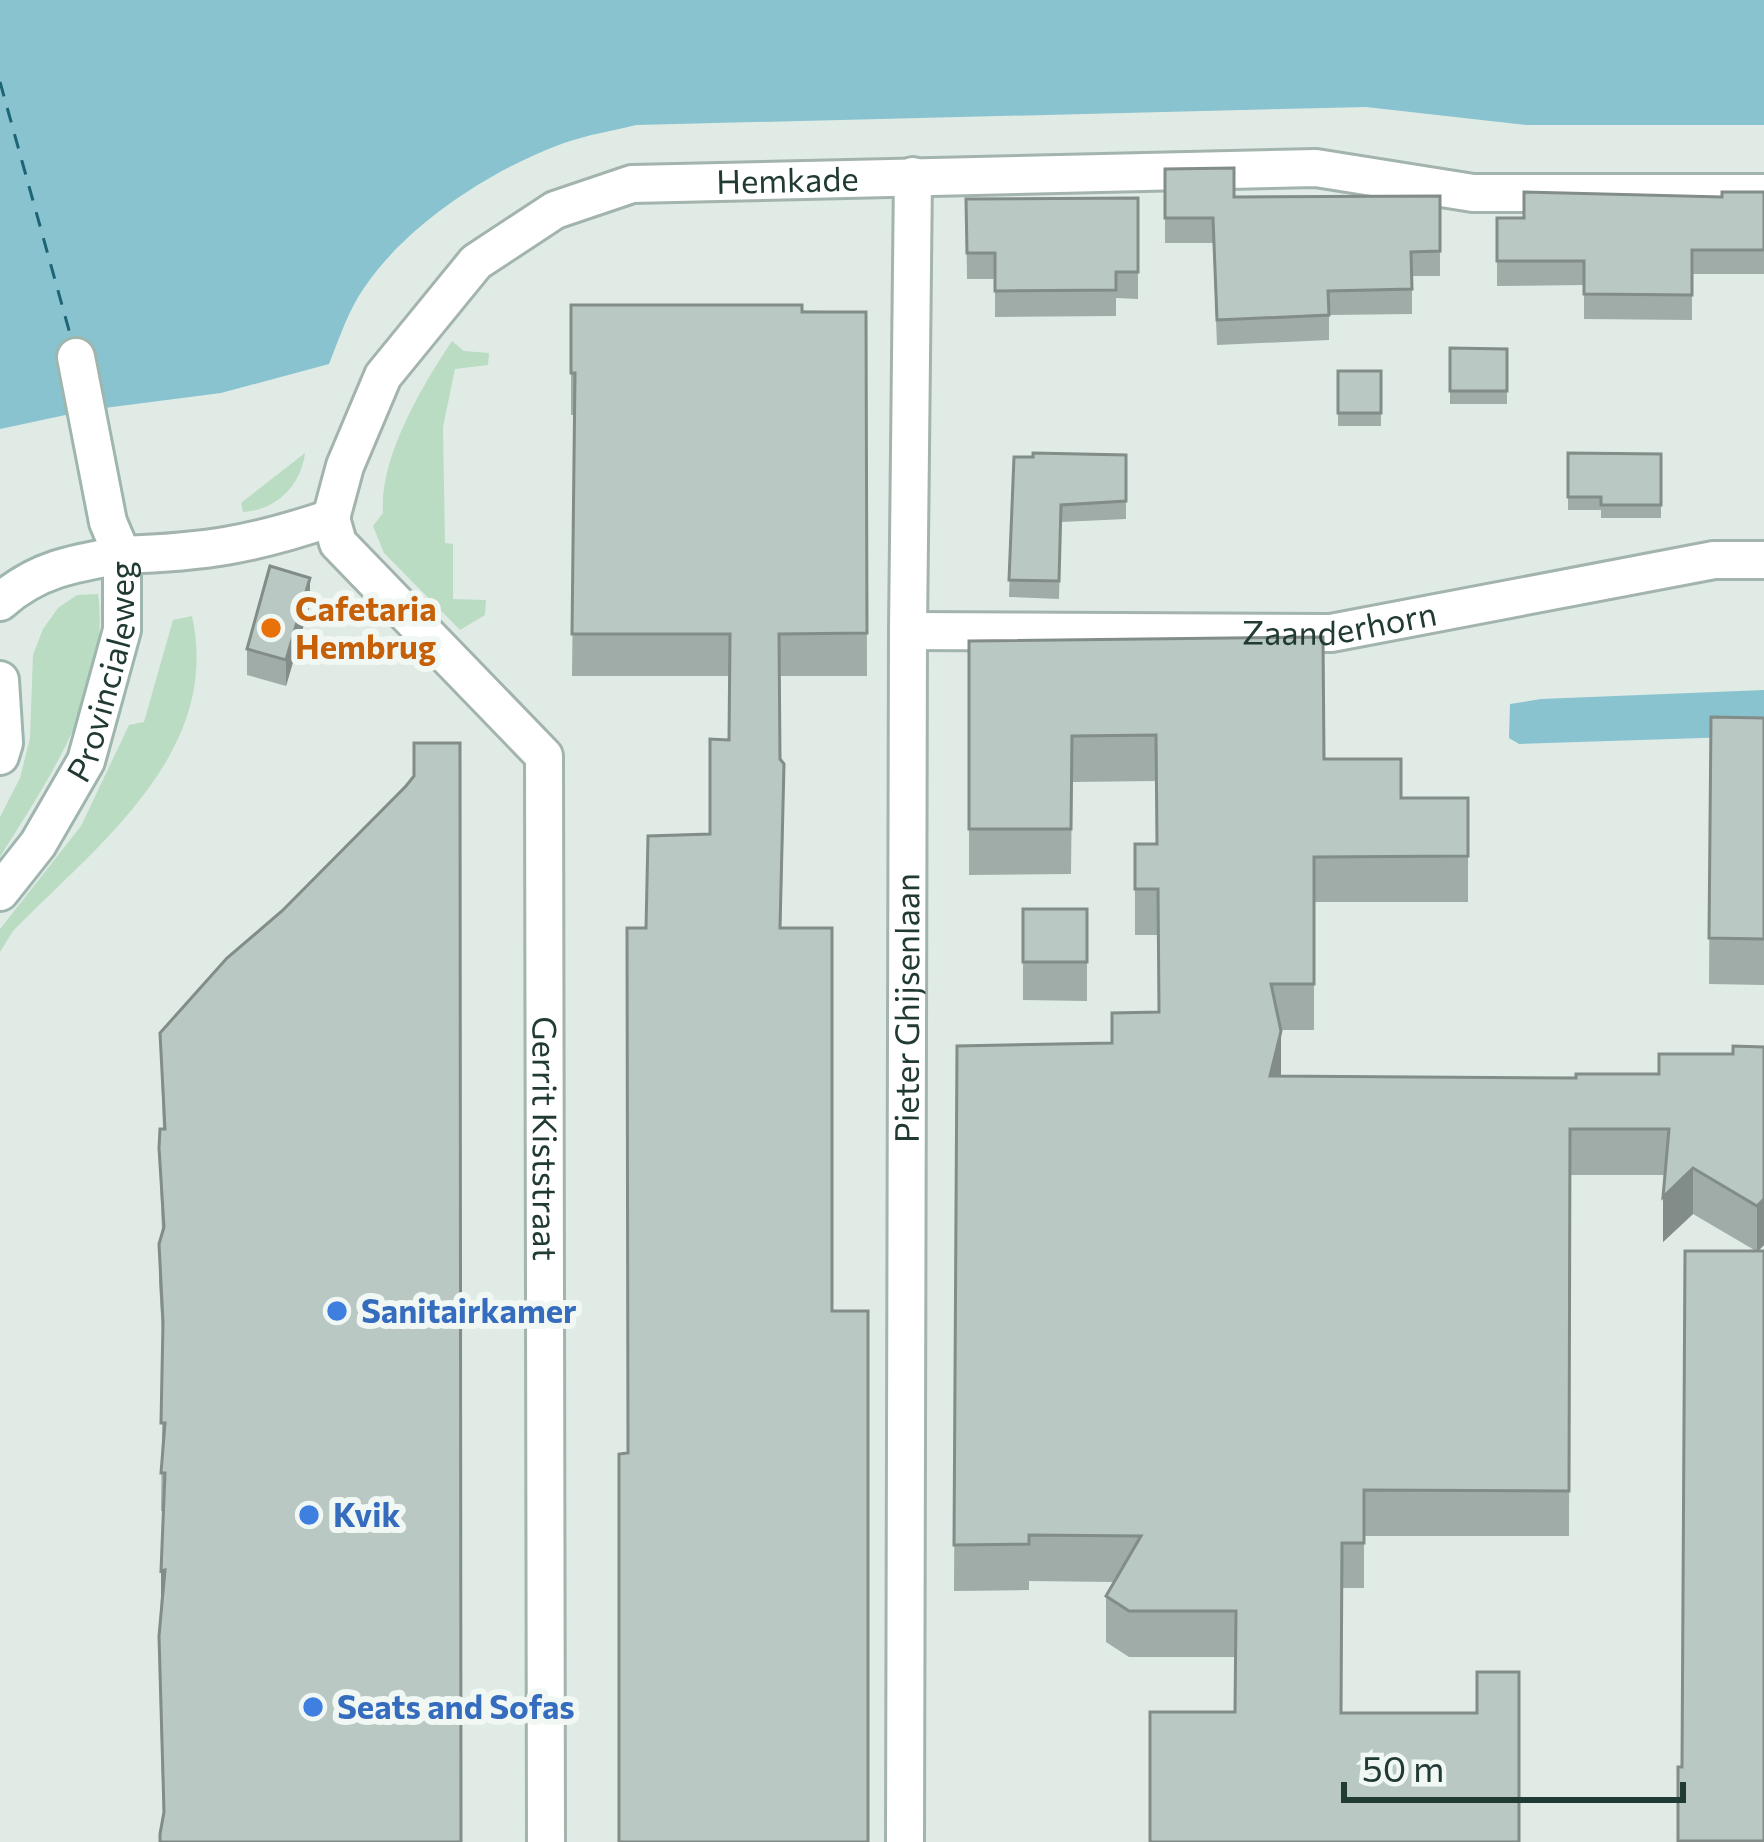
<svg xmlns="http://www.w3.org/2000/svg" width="1764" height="1842" viewBox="0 0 1764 1842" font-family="Commissioner,sans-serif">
  <rect width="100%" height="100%" fill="#e0ebe6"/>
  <path fill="#b9dcc3" d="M452,341L464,351L489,353L488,365L455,369L443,427L445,543L453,544V599L486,600L485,615L460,630L384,553L373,526L383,513C379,458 422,386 452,341Z
    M305,453C301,485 277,510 243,512L241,503Z
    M98,594C111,690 49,778 0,857V817L20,778L30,738L33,655L43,629L58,608L77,595Z
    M192,616C222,753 98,844 13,931L0,952V929L81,826L129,725L144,722L173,620Z"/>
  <path fill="#89c3cf" d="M0,0H1764V125H1527L1366,107L636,125C612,131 587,135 564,143C492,169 407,224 364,288C348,311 339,339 329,364L221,393L89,410L0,429Z
    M1764,690V736L1519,744L1509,738L1510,704L1541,699Z"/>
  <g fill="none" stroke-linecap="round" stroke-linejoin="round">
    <path stroke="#1d6576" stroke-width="3" stroke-dasharray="15 12" stroke-linecap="butt" d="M0,82L72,341"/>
    <defs>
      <g id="street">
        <path id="s1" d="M331,518L345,466L383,376L476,262L555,210L632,184L1316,168L1473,193H1764"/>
        <path id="s2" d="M331,518L338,543L544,756L546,1842"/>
        <path d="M122,555C205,552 252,545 331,518"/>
        <path id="s3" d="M908,631L1331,633L1714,560H1764"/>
        <path id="s4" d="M905,1842L908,631L913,176"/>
      </g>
      <g id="secondary">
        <path d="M0,602C37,569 75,563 122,555"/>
        <path d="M0,680L4,743L0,756"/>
        <path id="s5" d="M0,892L38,844L86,761L122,630V555L108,522L76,357"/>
      </g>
    </defs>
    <use href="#street" stroke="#a3b3ad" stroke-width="42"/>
    <use href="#secondary" stroke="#9fb6ae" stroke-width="42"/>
    <use href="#street" stroke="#fff" stroke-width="36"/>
    <use href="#secondary" stroke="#fff" stroke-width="36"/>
  </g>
  <path fill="#9faca7" d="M1165,169L1234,197L1440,196V276H1412V314L1329,315V340L1217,345L1213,243H1165Z
    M1764,192V274H1692V320L1584,319V285L1497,286V218H1524Z
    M1138,198V299L1116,298V316L995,317V279H967L966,199Z
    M571,305L866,312L867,676H780V759L784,806L781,928L628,1453L646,928L710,834L729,740V676H572L575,415H571Z
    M1450,348L1507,349V404H1450Z
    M1338,371H1381V426H1338Z
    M1568,453L1661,454V518H1601V510H1568Z
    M1126,455V519L1061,522L1059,599L1009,597L1014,457Z
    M310,604L286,686L247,675V649Z
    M969,641L1324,759L1401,798H1468V902H1314V1030H1281V1076L1576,1078L1659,1074L1764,1047V1245L1758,1251H1764V1842H1678V1767H1682L1756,1251L1693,1214L1663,1242L1665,1175H1570L1569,1536H1364V1588H1342L1341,1713L1519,1842L1235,1712L1236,1657H1129L1106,1642V1596L1114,1582L1029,1581V1590L954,1591L957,1046L1112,1043L1159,1012L1158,935H1135V844H1157L1156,781L1072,782L1071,874L969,875Z
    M1711,717L1764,718V985L1709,984Z
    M460,743L163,1816L159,1674L163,1511H161L163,1349L159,1282V1244L162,1234L159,1148L163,1129L160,1033Z
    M1023,909H1087V1001L1023,1000Z"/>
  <path fill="#828c88" d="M310,578V604L286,686V660Z
    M1281,1031V1077L1270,1076Z
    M1693,1168V1214L1663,1242V1197Z
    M1764,1199V1245L1757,1252V1206Z
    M165,1570L161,1609V1571Z"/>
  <path fill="#b9c8c2" stroke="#828c88" stroke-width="3" d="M1234,168V197L1440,196V251L1411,252L1412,289L1328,291L1329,315L1217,320L1213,218H1165V169Z
    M1524,192L1722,197V192H1764V250H1692V295L1584,294V261H1497V218H1524Z
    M1138,198V272H1116V290L995,291V253H967L966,199Z
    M571,305H802V312H866L867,633L779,634L780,759L784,764L780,928H832V1311H868V1842H619V1454L628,1453L627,928H646L648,836L710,834V739L729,740L730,634H572L575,373H571Z
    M1450,348L1507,349V391H1450Z
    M1338,371H1381V413H1338Z
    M1033,453L1126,455V501L1061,505L1059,581L1009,580L1014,457H1033Z
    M1568,453L1661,454V505H1601V497H1568Z
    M270,566L310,578L286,660L247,649Z
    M1323,637L1324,759H1401V798H1468V856L1314,857V984H1271L1281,1031L1270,1076L1576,1078V1074H1659V1054H1733V1046L1764,1047V1199L1757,1206L1693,1168L1663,1197L1669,1129H1570L1569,1491L1364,1490V1543H1342L1341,1713H1477V1672H1519V1842H1150V1712H1235L1236,1611H1129L1106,1596L1141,1536L1029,1535V1544L954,1545L957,1046L1112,1043V1013L1159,1012L1158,889H1135V844H1157L1156,735L1072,736L1071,829H969V641Z
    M1711,717L1764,718V939L1709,938Z
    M414,743H460L461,1842H160V1834L164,1812L159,1636L165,1570L161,1571L165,1473H161L165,1423H161L163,1322L159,1244L164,1227L159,1148L160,1129H165L160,1033L227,958L282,911L406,786L414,776Z
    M1023,909H1087V962H1023Z
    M1685,1251H1764V1841H1678V1767H1682Z"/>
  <circle fill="#e8710a" stroke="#f1f8f4" stroke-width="4.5" cx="271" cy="628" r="12"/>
  <g fill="#3f7fe0" stroke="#f1f8f4" stroke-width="4.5">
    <circle cx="337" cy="1311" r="12"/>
    <circle cx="309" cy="1515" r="12"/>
    <circle cx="313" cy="1707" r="12"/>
  </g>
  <g text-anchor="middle" stroke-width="12" stroke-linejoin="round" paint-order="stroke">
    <g font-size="33" fill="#213b34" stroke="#f1f8f4">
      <text dy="12" stroke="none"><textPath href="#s1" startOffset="630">Hemkade</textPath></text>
      <text dy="12" stroke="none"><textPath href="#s3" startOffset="432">Zaanderhorn</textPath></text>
      <text dy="12" stroke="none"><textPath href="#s5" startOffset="249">Provincialeweg</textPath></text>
      <text dy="12" stroke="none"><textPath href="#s4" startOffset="834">Pieter Ghijsenlaan</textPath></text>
      <text dy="12" stroke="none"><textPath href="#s2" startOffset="705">Gerrit Kiststraat</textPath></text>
    </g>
    <g font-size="33" font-weight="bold" fill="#c56008" stroke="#f1f8f4" text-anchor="start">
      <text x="295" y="621">Cafetaria<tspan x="295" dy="38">Hembrug</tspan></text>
    </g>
    <g font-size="33" font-weight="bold" fill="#366cbe" stroke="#f1f8f4" text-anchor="start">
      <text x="361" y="1323">Sanitairkamer</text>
      <text x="333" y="1527">Kvik</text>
      <text x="337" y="1719">Seats and Sofas</text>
    </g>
  </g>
  <path d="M1344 1782v18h339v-18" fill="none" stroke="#213b34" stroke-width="6"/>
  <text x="1362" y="1782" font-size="36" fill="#213b34" stroke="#f1f8f4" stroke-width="9" paint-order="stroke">50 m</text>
</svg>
